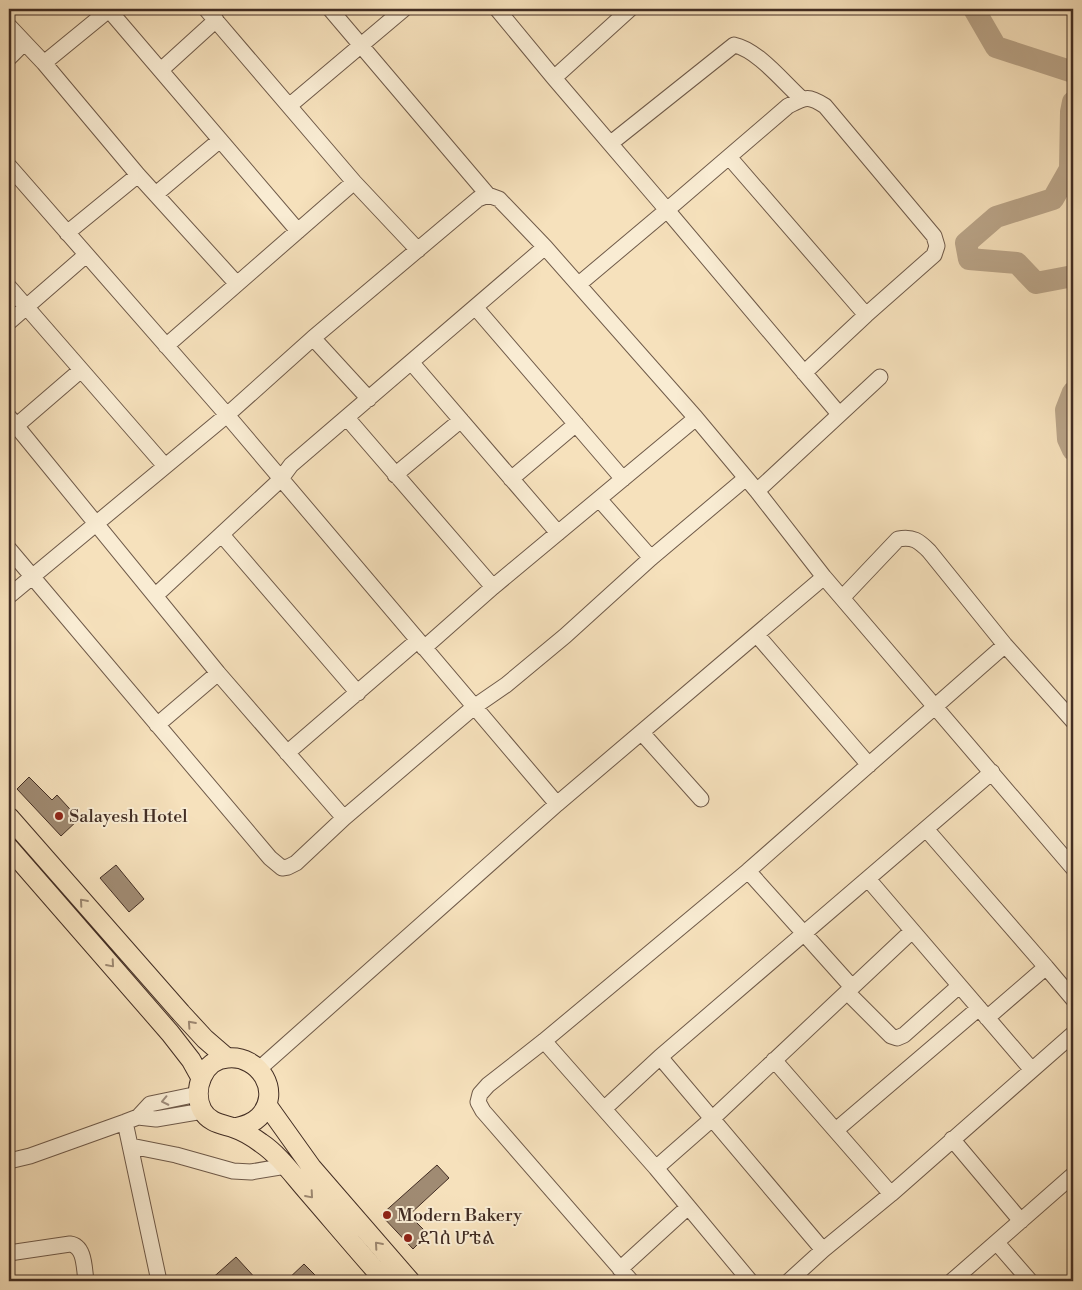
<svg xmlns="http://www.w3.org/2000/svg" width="1082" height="1290" viewBox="0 0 1082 1290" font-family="'Libre Bodoni','Noto Serif Ethiopic',serif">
  <rect width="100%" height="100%" fill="#f6e1bc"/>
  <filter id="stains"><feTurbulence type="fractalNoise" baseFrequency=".004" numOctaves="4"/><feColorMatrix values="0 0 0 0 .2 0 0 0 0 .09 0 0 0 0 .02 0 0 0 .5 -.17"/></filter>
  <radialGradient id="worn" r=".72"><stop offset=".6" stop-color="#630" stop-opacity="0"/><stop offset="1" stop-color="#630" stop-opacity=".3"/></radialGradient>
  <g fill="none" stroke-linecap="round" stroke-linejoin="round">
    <path stroke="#b9a488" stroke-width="22" d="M974,9L996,47L1073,72
      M1073,102L1071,112L1070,169L1053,199L996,217L966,243L969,259L1017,263L1036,283L1073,276
      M1073,392L1066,410L1068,439L1073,450"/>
  </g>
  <path fill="#a08b73" stroke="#422d23" d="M29,777L52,800L57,795L79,819L61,836L17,789Z
    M116,865L144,899L129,912L100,878Z
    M437,1165L449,1178L409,1215L428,1234L413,1249L381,1215Z
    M236,1257L258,1281H209Z
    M304,1264L321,1281H286Z"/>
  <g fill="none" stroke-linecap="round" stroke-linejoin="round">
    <defs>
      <path id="minor" d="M206,9L354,182L418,250
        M330,9L488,195L499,199L545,247L696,418L757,491L824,577L1073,868
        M497,9L554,78L667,210L579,284
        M109,10L298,231
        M9,26L44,63L138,175L237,284
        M9,58L24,43
        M44,63L110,9
        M161,70L216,20
        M554,78L630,9
        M289,106L404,9
        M611,143L734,45C758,50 783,82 802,99
        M729,157L866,315
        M9,166L227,415L557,804
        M156,194L220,140
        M67,233L138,175
        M9,287L165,466
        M476,308L623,479
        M9,322L86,255
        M313,338L369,399
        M166,346L354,182
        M411,362L558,533
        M804,373L866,315L934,255L937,246L934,236L825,106C808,95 806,97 788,106L667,210L839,414
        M9,417L218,673L344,818
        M347,418L493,587
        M16,426L81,370
        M395,475L461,420
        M511,479L576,424
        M757,491L880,377
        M599,499L651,558
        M222,535L358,693
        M9,549L270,858L282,868L288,867L296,863L344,818L474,707L506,685L565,636L651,558L746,478
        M9,596L227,415L313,338L478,199L488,195
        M155,596L280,480L291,465L545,247
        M842,598L898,539C913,536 919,541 929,551L1005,645L1073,721
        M757,635L869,765
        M424,648L493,587L696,418
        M157,725L218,673
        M642,733L701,799
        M287,753L417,641
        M926,829L1046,967L987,1018
        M748,871L852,987
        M868,879L1032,1070
        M1046,967L1073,999
        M847,992L891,1036L897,1038L904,1035L959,986
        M544,1041L656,1168L750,1281
        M660,1057L823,1250
        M774,1060L891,1194
        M259,1069L557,804L824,577
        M605,1108L660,1057L992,772
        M138,1117L156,1119L203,1111
        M125,1122L159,1281
        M836,1130L979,1008
        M952,1139L1021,1221
        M131,1146L176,1155L233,1171L251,1172L286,1166
        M9,1161L30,1156L125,1122L138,1117L150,1104L198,1094
        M656,1168L713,1118L912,931
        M997,1243L1030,1281
        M9,1253L70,1244C85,1246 84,1268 86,1281
        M620,1269L688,1207
        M631,1281L483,1111L478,1102L480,1094L488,1085L544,1041L748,871L1005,645
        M789,1281L823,1250L891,1194L1073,1034
        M952,1281L1073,1175"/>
      <path id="major" d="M9,817L181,1013L205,1039L227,1058
        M9,848L170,1033L191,1060L201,1078
        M267,1105L312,1168L410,1281
        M235,1128C244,1126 252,1124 259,1117C283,1092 259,1055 228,1058C203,1059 192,1090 202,1110C209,1123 222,1124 234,1128C243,1131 253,1137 261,1143C279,1155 293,1175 308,1192C334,1222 359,1252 385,1281"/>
    </defs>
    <use href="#minor" stroke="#6f5a49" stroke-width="17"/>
    <use href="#major" stroke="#422d23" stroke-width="21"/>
    <use href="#minor" stroke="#f9ecd3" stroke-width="15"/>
    <use href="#major" stroke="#f6e1bc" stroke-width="19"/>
  </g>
  <defs><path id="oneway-chevron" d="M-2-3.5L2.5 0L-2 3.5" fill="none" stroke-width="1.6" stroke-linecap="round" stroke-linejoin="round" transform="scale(1.25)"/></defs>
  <g stroke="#9c8770">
    <use href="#oneway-chevron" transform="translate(83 902) rotate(-131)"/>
    <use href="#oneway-chevron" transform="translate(111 964) rotate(49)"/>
    <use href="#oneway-chevron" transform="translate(191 1024) rotate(-132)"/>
    <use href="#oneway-chevron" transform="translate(310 1195) rotate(49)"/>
    <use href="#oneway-chevron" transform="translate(378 1245) rotate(-131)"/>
  </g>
  <use stroke="#9e8c7b" href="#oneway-chevron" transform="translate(165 1101) rotate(168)"/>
  <g fill="#8f2418" stroke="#f9ecd3" stroke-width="2">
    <circle cx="59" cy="816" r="5"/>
    <circle cx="387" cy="1215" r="5"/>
    <circle cx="408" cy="1238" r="5"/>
  </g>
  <g text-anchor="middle" stroke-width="4" stroke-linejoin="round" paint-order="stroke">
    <g font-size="18" fill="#422d23" stroke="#f9ecd3" text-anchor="start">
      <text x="69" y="822">Salayesh Hotel</text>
      <text x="397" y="1221">Modern Bakery</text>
      <text x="418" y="1244">ደገሰ ሆቴል</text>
    </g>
  </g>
  <rect width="1082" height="1290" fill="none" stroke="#f6e1bc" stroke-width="30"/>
  <rect x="10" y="10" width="1062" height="1270" fill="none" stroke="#422d23" stroke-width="2.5"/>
  <rect x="15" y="15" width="1052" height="1260" fill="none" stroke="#422d23"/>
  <rect width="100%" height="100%" filter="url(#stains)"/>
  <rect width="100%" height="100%" fill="url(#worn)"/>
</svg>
